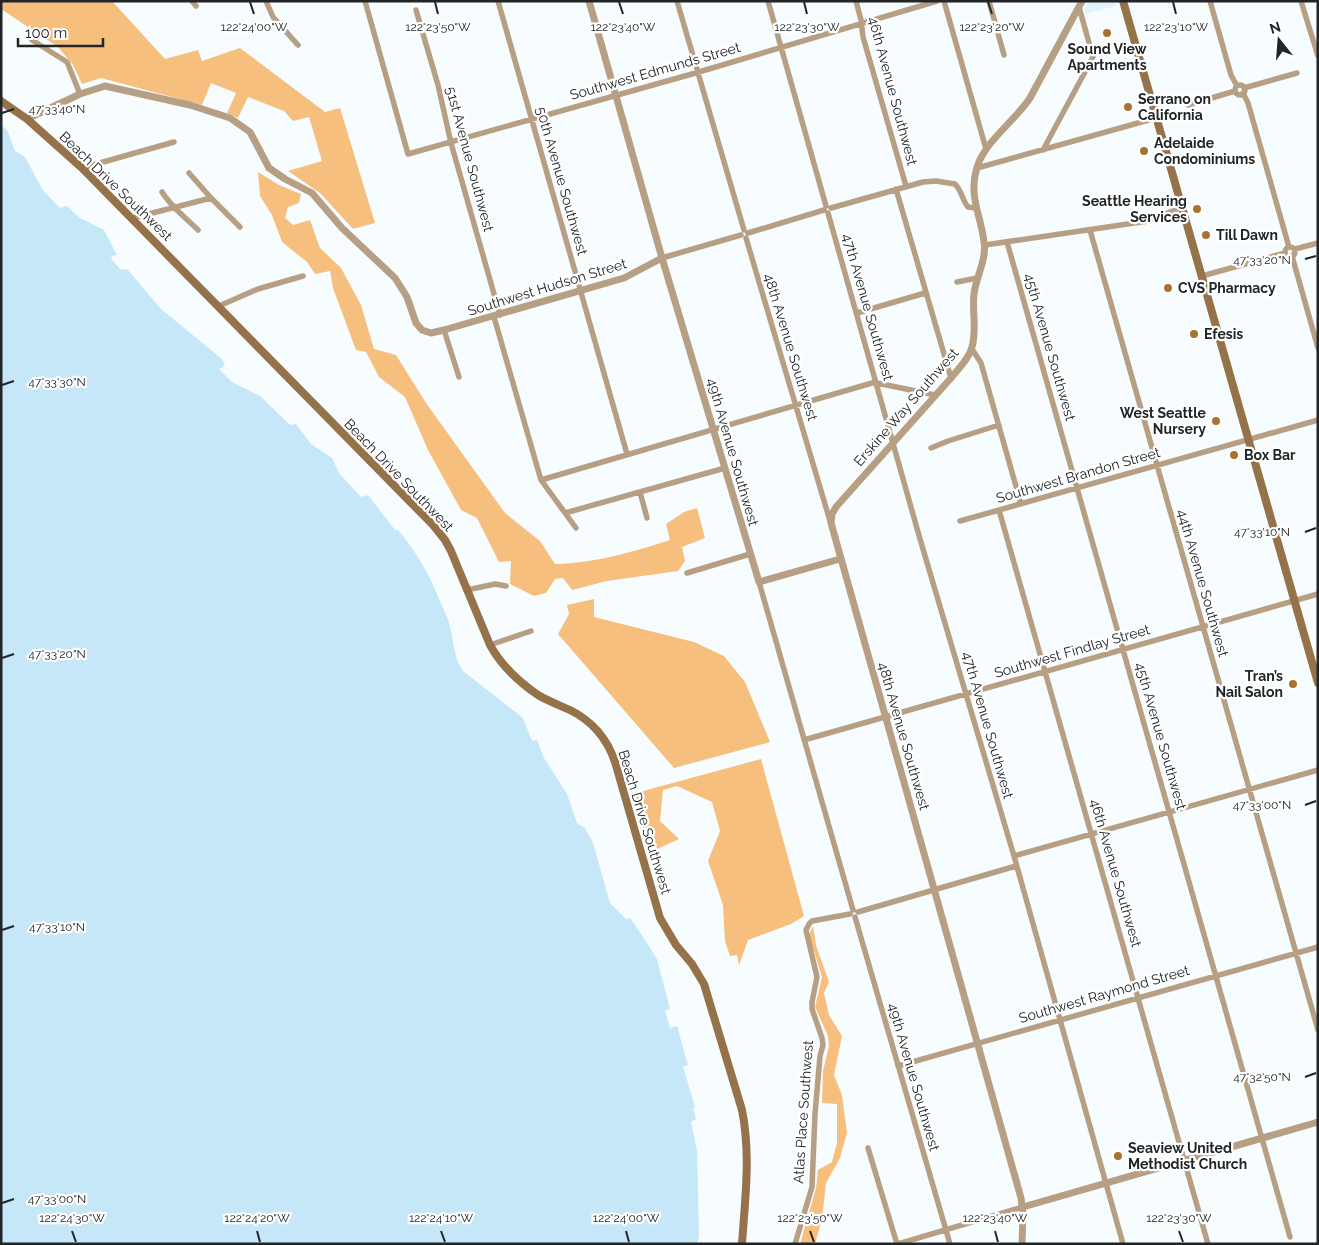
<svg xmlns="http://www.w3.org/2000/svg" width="1319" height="1245" viewBox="0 0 1319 1245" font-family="Raleway,sans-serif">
  <rect width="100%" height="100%" fill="#f7fcfe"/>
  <path fill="#e1f4fe" d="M1089,1H1115L1116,6L1086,14L1084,10Z"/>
  <path fill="#f7bf7e" d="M1,1H112L165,59L198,50L202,61L240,48L325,112L340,108L375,223L353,229L320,193L288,171L322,161L309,117L293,121L284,111L248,97L238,118L227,113L236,93L211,83L202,105L101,78L82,84L73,65L58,47L1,9Z
    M258,172L279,185L301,194L299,203L288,207L285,218L293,225L310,220L320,248L341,268L361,305L374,349L396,355L426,403L505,513L540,541L555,564C595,563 633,552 670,540L666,524L684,512L697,508L705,538L682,547L685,561L678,571L607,581L572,590L563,578L555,579L546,593L534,596L510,584L511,561L499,562L477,518L461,510L428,450L405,397L379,377L366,352L356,350L333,288L330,271L315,274L307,262L282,242L272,215L260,196Z
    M594,599V617L694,642L724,656L745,682L770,742L674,768L558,634L569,614L567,605Z
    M761,759L804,916L791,924L748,940L739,965L737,955L730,956L725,941L723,905L708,861L720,831L712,802L677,786L663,790L660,821L679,839L653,851L639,821L632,794Z
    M813,926L816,945L829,982L824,993L829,1015L842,1036L834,1075L842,1095L847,1133L840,1158L826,1183L822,1219L815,1244H800L816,1188L818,1170L832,1162L837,1143V1104L822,1103L823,1071L829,1046L828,1036L815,1007L822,977L809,935Z"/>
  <path fill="#c6e7f8" d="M1,125L7,130L15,151L25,157L42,189L60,208L67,206L80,218L104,230L117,255L112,256L111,259L121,270L127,269L161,309L222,359L225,366L219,369L232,382L260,396L290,425L296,424L311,444L332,458L339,473L361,497L368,495L395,530H398C419,555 430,576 442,606C445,613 449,620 450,627C454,642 454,659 463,671L523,718L532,741L537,740L544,758L567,794L577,823L585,828L593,843L610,903L626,919L630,918L645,940L657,959L670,1009L665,1010L670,1028L677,1026L688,1065L683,1067L695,1107L693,1108L696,1119L691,1122L697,1151L699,1236L697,1244H1Z"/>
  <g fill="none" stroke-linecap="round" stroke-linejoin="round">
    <path stroke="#b79f84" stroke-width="5.5" d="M192,1L196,6
      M266,1L273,17L298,45
      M365,1L408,154L692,74L937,1
      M498,1L627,454
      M677,1L744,230
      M768,1L826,206
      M856,1L861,20L863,37L906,186
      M944,1L986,149
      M989,1L1004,55
      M1210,1L1231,75L1237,86
      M1301,1L1318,56
      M416,10L438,85L451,143L500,315
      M32,40L67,62L80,94
      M1235 90a5 5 0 1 1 10 0a5 5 0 1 1-10 0Z
      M1244,88L1297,73
      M1243,93L1248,103L1289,247
      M1188,105L1235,91
      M1043,150L1093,57L1079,7
      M82,168L174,142
      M977,168L1156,118
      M189,173L211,198L240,227
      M896,189L951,378
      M162,192C171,207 185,217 198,230
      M831,208L923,182L936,181L955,184C962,191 962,200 968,207L975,208
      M828,213L920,539L1014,856L1123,1244
      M133,218L211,198
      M1090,230L1318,1030
      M748,233L824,210
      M746,238L830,521
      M1007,242L1290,1237
      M985,245L1148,221L1182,207
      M1285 252a5 5 0 1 1 10 0a5 5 0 1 1-10 0Z
      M1295,249L1318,243
      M1292,256L1318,348
      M662,258L741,235
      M1202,276L1285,253
      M957,282L977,278
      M219,306L258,289L303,276
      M857,313L925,293
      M494,317L541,480L576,528
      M444,330L459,377
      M972,349L981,363L1021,504
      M931,448L948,441L999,425
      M541,480L872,383H877L935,395
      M640,492L647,518
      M999,510L1208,1244
      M565,513L725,468
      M960,521L1318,420
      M687,573L750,554
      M759,582L853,910
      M467,590L495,584L506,586
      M490,645L531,631
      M804,740L1318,594
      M1014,856L1318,770
      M858,912L1016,866
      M855,917L950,1244
      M898,1066L1318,947
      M868,1148L897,1244
      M795,1244L812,1187L815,1114L820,1056L823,1045L822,1038L812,1009V1002L817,977L806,930L809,924L812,921L850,914
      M898,1244L1023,1207"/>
    <path stroke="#b79f84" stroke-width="7" d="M589,1L662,258L759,582L840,559
      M27,119L80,94L105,86L190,105L230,118L250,132L269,168L285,179L312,193L342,228L395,278L407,297L416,323L422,330L431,333L444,330L624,278L662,258
      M1023,1207L1318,1122
      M1022,1244L1023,1213L1021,1198L831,523L832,514L836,507L951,378C958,369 969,359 972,347C977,330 972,311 974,294C976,277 987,259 984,242C981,215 968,196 977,167C986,140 1014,122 1030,98L1082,1"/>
    <path stroke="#95724a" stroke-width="8" d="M1123,1L1318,683
      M1,101L27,119L82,168L433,525L445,540L451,551L490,645C501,665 519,682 538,695C548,701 559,705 570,710C592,721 607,738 615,762L660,918L676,945L692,964L704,984L742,1110C751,1155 745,1199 742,1244"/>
  </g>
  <path fill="none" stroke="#212527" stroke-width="2" d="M250,2L254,14M435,2L438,14M619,2L623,14M804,2L807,14M988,2L992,14M1173,2L1176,14M2,113L14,109M1305,259L1316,256M2,385L14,381M1305,532L1316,528M2,658L14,654M1305,805L1316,801M2,930L14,926M1305,1077L1316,1073M2,1203L14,1199M72,1231L76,1242M257,1231L260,1242M441,1231L445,1242M626,1231L629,1242M810,1231L814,1242M995,1231L998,1242M1179,1231L1183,1242"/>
  <g fill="#a9732e" stroke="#fff" stroke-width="2">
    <circle cx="1107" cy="33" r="5"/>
    <circle cx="1128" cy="107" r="5"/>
    <circle cx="1144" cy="151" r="5"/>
    <circle cx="1197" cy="209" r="5"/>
    <circle cx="1206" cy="235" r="5"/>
    <circle cx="1168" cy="288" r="5"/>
    <circle cx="1194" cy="334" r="5"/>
    <circle cx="1216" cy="421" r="5"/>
    <circle cx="1234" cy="455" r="5"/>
    <circle cx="1293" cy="684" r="5"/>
    <circle cx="1118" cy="1156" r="5"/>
  </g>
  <g text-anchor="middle" stroke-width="4.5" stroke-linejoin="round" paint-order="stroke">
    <g font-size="14" font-weight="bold" fill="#212527" stroke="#fff" text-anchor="start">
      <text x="1107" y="54" text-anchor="middle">Sound View<tspan x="1107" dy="16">Apartments</tspan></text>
      <text x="1138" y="104">Serrano on<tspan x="1138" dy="16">California</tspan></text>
      <text x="1154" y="148">Adelaide<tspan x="1154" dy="16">Condominiums</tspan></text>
      <text x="1187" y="206" text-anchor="end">Seattle Hearing<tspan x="1187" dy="16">Services</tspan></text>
      <text x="1216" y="240">Till Dawn</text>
      <text x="1178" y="293">CVS Pharmacy</text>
      <text x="1204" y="339">Efesis</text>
      <text x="1206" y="418" text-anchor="end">West Seattle<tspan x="1206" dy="16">Nursery</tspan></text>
      <text x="1244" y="460">Box Bar</text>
      <text x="1283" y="681" text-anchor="end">Tran’s<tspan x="1283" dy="16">Nail Salon</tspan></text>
      <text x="1128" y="1153">Seaview United<tspan x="1128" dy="16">Methodist Church</tspan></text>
    </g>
    <g font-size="14" fill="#212527" stroke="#fff">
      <text transform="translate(655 71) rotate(-16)" y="5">Southwest Edmunds Street</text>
      <text transform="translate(893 91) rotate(75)" y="5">46th Avenue Southwest</text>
      <text transform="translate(470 159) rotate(75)" y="5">51st Avenue Southwest</text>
      <text transform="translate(562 181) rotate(74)" y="5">50th Avenue Southwest</text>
      <text transform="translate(116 186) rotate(44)" y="5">Beach Drive Southwest</text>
      <text transform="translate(547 287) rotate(-17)" y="5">Southwest Hudson Street</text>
      <text transform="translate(868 307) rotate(74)" y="5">47th Avenue Southwest</text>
      <text transform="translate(791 347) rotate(73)" y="5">48th Avenue Southwest</text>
      <text transform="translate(1050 347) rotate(74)" y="5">45th Avenue Southwest</text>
      <text transform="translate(906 407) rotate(-49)" y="5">Erskine Way Southwest</text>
      <text transform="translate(733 452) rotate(74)" y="5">49th Avenue Southwest</text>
      <text transform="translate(399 475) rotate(46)" y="5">Beach Drive Southwest</text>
      <text transform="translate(1078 475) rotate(-16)" y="5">Southwest Brandon Street</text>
      <text transform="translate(1203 583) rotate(74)" y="5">44th Avenue Southwest</text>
      <text transform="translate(1072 651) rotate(-16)" y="5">Southwest Findlay Street</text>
      <text transform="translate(988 725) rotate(74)" y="5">47th Avenue Southwest</text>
      <text transform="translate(904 736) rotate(74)" y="5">48th Avenue Southwest</text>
      <text transform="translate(1161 736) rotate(74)" y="5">45th Avenue Southwest</text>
      <text transform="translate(645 822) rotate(73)" y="5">Beach Drive Southwest</text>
      <text transform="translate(1116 873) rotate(74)" y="5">46th Avenue Southwest</text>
      <text transform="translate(1104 994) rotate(-16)" y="5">Southwest Raymond Street</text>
      <text transform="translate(914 1077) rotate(74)" y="5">49th Avenue Southwest</text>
      <text transform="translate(803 1112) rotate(-86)" y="5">Atlas Place Southwest</text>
    </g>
  </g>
  <g font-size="12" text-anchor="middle" fill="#212527" stroke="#fff" stroke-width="4.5" stroke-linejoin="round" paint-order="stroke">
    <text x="438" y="31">122°23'50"W</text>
    <text x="254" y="31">122°24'00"W</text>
    <text x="623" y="31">122°23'40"W</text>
    <text x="807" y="31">122°23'30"W</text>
    <text x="992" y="31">122°23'20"W</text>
    <text x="1176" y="31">122°23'10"W</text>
    <text x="57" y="113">47°33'40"N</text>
    <text x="1262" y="264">47°33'20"N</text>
    <text x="57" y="386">47°33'30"N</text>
    <text x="1262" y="536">47°33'10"N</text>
    <text x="57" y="658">47°33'20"N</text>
    <text x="1262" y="809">47°33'00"N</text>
    <text x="57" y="931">47°33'10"N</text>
    <text x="1262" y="1081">47°32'50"N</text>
    <text x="57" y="1203">47°33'00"N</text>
    <text x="72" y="1222">122°24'30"W</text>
    <text x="257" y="1222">122°24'20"W</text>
    <text x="441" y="1222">122°24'10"W</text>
    <text x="626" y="1222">122°24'00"W</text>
    <text x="810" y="1222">122°23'50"W</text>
    <text x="995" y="1222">122°23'40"W</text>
    <text x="1179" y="1222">122°23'30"W</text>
  </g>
  <rect width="1319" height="1245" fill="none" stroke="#212527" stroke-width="5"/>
  <g transform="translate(1279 40) rotate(343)" stroke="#ffffff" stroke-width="4" paint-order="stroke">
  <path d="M0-4L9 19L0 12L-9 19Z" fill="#212527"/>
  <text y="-8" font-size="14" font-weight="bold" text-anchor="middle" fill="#212527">N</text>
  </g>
  <path d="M18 38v8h85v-8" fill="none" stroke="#212527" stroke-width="2.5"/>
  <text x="25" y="38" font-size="15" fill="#212527" stroke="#ffffff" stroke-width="4" paint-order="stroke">100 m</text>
</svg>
